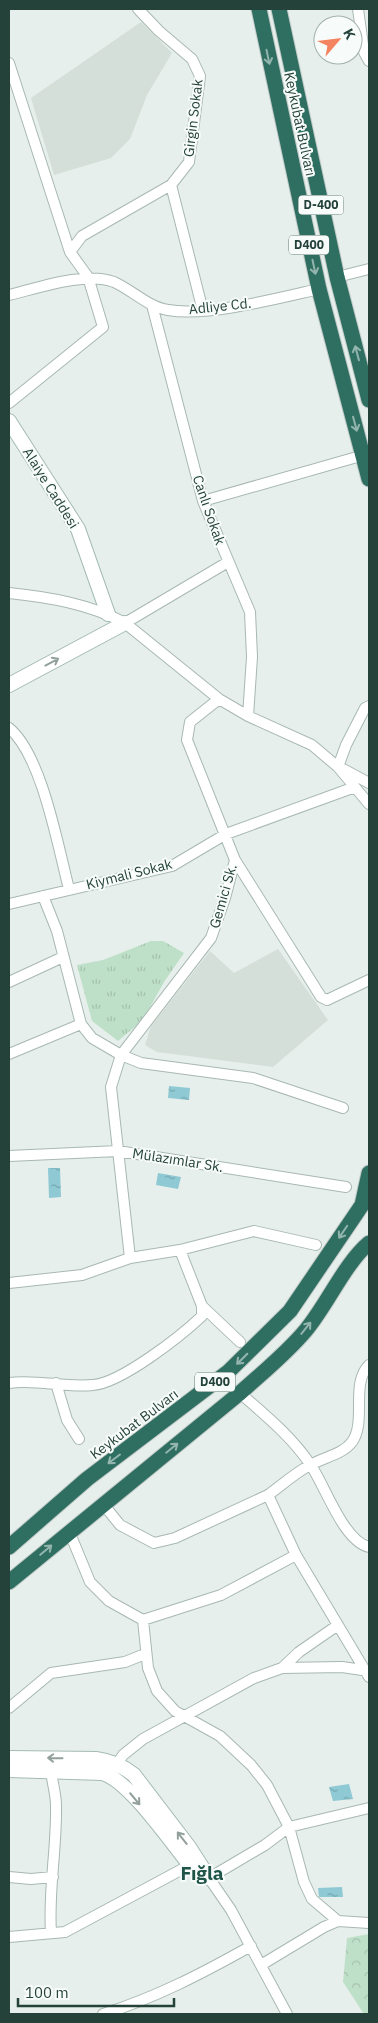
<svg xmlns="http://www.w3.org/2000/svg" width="378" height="2023" viewBox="0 0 378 2023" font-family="'IBM Plex Sans',sans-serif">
  <defs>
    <pattern id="grass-tufts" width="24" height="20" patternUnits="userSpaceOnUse" patternTransform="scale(1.25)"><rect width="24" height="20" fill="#bfe0c8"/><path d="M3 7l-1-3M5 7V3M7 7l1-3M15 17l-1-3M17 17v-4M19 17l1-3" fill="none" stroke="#a4c1ad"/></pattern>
    <pattern id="forest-crowns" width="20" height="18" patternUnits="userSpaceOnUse" patternTransform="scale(1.25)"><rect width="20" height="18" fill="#bfe0c8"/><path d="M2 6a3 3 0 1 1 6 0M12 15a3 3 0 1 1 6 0" fill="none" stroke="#a4c1ad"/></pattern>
    <pattern id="water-ripples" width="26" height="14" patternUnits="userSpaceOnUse" patternTransform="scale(1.25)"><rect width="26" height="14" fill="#8ec9d4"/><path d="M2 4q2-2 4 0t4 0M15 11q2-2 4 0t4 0" fill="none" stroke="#74a5ad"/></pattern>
  </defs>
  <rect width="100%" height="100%" fill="#e6efeb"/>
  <path fill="#d4dfda" d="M141,22L172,53L147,95L130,139L111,158L54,175L31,98Z
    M278,949L328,1020L273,1067L157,1052L145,1045L151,1026L210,951L234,973Z"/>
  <path fill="url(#grass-tufts)" d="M151,941H163L184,953L164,982L143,1020L118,1041L92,1021L77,965L103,960Z"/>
  <path fill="url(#forest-crowns)" d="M369,1934V2014H364L343,1982L347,1938Z"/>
  <path fill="url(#water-ripples)" d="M169,1086L190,1088L189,1100L168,1098Z
    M48,1168H60L61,1197L49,1198Z
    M158,1173L181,1177L178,1189L156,1185Z
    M349,1784L353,1799L333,1801L329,1787Z
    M342,1887L343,1897H319L318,1888Z"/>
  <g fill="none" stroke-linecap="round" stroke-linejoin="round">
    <defs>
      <path id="street" d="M358,9L364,52L369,61
        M9,63L70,252L88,277L103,327L9,403
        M171,185L203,311
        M70,252L82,236L171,185L189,162L200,76L192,59L159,31L138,9
        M337,277L369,269
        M9,295C38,288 86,271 114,282C132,290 148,307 168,310C207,317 279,298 319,289
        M152,305L203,501L250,612L252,657L248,716
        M203,501L364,455
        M9,593C48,597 90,604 125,623L219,699L248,716L312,745L338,767L369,804
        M125,623L228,562
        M9,728C42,755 58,847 69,889
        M338,767L346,745L365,708L369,706
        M343,769L369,783
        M235,860L321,997L327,1000L369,980
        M43,896L57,931L81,1024L92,1038L121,1055L141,1063L253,1078L343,1108
        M9,904L172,866L226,834L355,787
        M9,982L63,957
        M9,1054L81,1024
        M9,1156L118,1151L346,1187
        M130,1258L111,1087L121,1055L211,938L225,898L235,860L187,740L190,722L219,699
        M9,1283L82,1275L130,1258L180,1250L254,1231L316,1245
        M202,1306L240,1342
        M9,1383C37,1379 65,1388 93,1385C121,1383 181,1336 202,1316V1306L180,1250
        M56,1383L67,1420L79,1439
        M240,1393C265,1415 291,1436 310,1464C325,1485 343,1541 369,1547
        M268,1495C282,1485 296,1472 312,1464C325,1457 343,1454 352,1442C367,1421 350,1384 369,1365
        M104,1505L120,1525L154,1543L175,1538L268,1495L296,1555L369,1677
        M69,1531L90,1582L109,1601L143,1620L148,1668L157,1691L175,1711L220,1736L251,1765L267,1785L289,1827L304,1882L312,1899L338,1921
        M143,1620L221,1595L296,1555
        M282,1668L299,1652L338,1625
        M9,1708L51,1673L125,1662L145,1654
        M51,1770C52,1782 56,1794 56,1805C57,1848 48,1891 51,1933
        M113,1770L123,1755L143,1739L254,1678L282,1668L342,1667L369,1671
        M9,1877L31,1879L53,1877
        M9,1937L65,1932L190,1865
        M261,1965L324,1927L338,1921L369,1923
        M103,2014C155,1998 203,1973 251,1946
        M287,2014L231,1910L209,1878L265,1845L289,1827L369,1808"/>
      <path id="secondary" d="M9,421L78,529L108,614
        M9,685L125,623
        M9,1758L96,1759C111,1761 122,1765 134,1775L189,1847L209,1878
        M9,1770L102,1773C129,1780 170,1841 190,1865L200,1871"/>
      <path id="highway" d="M259,9L319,289L369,479
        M279,9L337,277L369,400
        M9,1547L87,1479L228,1372L290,1311L362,1205L369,1173
        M9,1582L240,1393C262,1373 287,1353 306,1330C327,1305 345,1263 369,1243"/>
    </defs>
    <use href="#street" stroke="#a8b8b2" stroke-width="12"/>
    <use href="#secondary" stroke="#a4bbb3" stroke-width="16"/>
    <use href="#highway" stroke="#c2cac8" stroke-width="17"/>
    <use href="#street" stroke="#fff" stroke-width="10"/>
    <use href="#secondary" stroke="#fff" stroke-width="14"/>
    <use href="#highway" stroke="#2f6f62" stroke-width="15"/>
  </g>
  <defs><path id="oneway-shaft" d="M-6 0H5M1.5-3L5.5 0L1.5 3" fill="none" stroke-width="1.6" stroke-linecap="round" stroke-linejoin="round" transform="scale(1.25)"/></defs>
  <g stroke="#93b5ae">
    <use href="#oneway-shaft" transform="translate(268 57) rotate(78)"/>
    <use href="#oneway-shaft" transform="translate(314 267) rotate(78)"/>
    <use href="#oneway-shaft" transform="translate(357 353) rotate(-105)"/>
    <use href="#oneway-shaft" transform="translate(355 424) rotate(75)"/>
    <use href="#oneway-shaft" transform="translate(343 1232) rotate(124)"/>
    <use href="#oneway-shaft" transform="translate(306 1328) rotate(-51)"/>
    <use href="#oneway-shaft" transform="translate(242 1359) rotate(135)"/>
    <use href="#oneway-shaft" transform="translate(172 1448) rotate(-39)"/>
    <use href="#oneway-shaft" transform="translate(114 1459) rotate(143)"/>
    <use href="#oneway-shaft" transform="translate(46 1550) rotate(-40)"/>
  </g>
  <g stroke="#92a09c">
    <use href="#oneway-shaft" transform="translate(52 662) rotate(-28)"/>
    <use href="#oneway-shaft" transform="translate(55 1758) rotate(-179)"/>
    <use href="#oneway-shaft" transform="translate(135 1799) rotate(50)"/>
    <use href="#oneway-shaft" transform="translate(182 1838) rotate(-128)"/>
  </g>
  <g text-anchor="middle" stroke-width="4" stroke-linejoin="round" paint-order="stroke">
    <g fill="#f7fbf9" stroke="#637a73" stroke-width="1">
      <rect x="298.5" y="195.5" width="45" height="19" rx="4"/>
      <rect x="289" y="235.5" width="40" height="19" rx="4"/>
      <rect x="195" y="1372.5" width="40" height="19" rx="4"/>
    </g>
    <g font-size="12" font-weight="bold" fill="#24423a">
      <text x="321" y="209">D-400</text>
      <text x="309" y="249">D400</text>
      <text x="215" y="1386">D400</text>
    </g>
    <g font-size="14" fill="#24423a" stroke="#f7fbf9">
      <text transform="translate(193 118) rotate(-83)" y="5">Girgin Sokak</text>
      <text transform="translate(300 124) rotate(78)" y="5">Keykubat Bulvarı</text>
      <text transform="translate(220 306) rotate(-6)" y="5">Adliye Cd.</text>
      <text transform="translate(51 488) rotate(58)" y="5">Alaiye Caddesi</text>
      <text transform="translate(209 510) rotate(71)" y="5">Canlı Sokak</text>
      <text transform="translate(129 874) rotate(-14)" y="5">Kiymali Sokak</text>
      <text transform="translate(223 896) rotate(-74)" y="5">Gemici Sk.</text>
      <text transform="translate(178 1160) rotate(9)" y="5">Mülazımlar Sk.</text>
      <text transform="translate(134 1424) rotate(-37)" y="5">Keykubat Bulvarı</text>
    </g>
    <g font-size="19" font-weight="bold" fill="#1f5548" stroke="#f7fbf9">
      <text x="202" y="1880">Fığla</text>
    </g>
  </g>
  <rect width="378" height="2023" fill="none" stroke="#24423a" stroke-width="20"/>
  <g transform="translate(338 40) rotate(62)"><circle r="24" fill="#f7fbf9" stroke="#a3b1ad"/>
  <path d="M0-4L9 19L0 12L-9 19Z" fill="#f4845f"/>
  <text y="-8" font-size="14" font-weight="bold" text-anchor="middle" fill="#24423a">K</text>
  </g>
  <path d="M18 1998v8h156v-8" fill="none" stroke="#24423a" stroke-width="2.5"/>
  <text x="25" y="1998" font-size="15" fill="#24423a" stroke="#f7fbf9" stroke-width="4" paint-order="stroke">100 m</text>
</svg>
